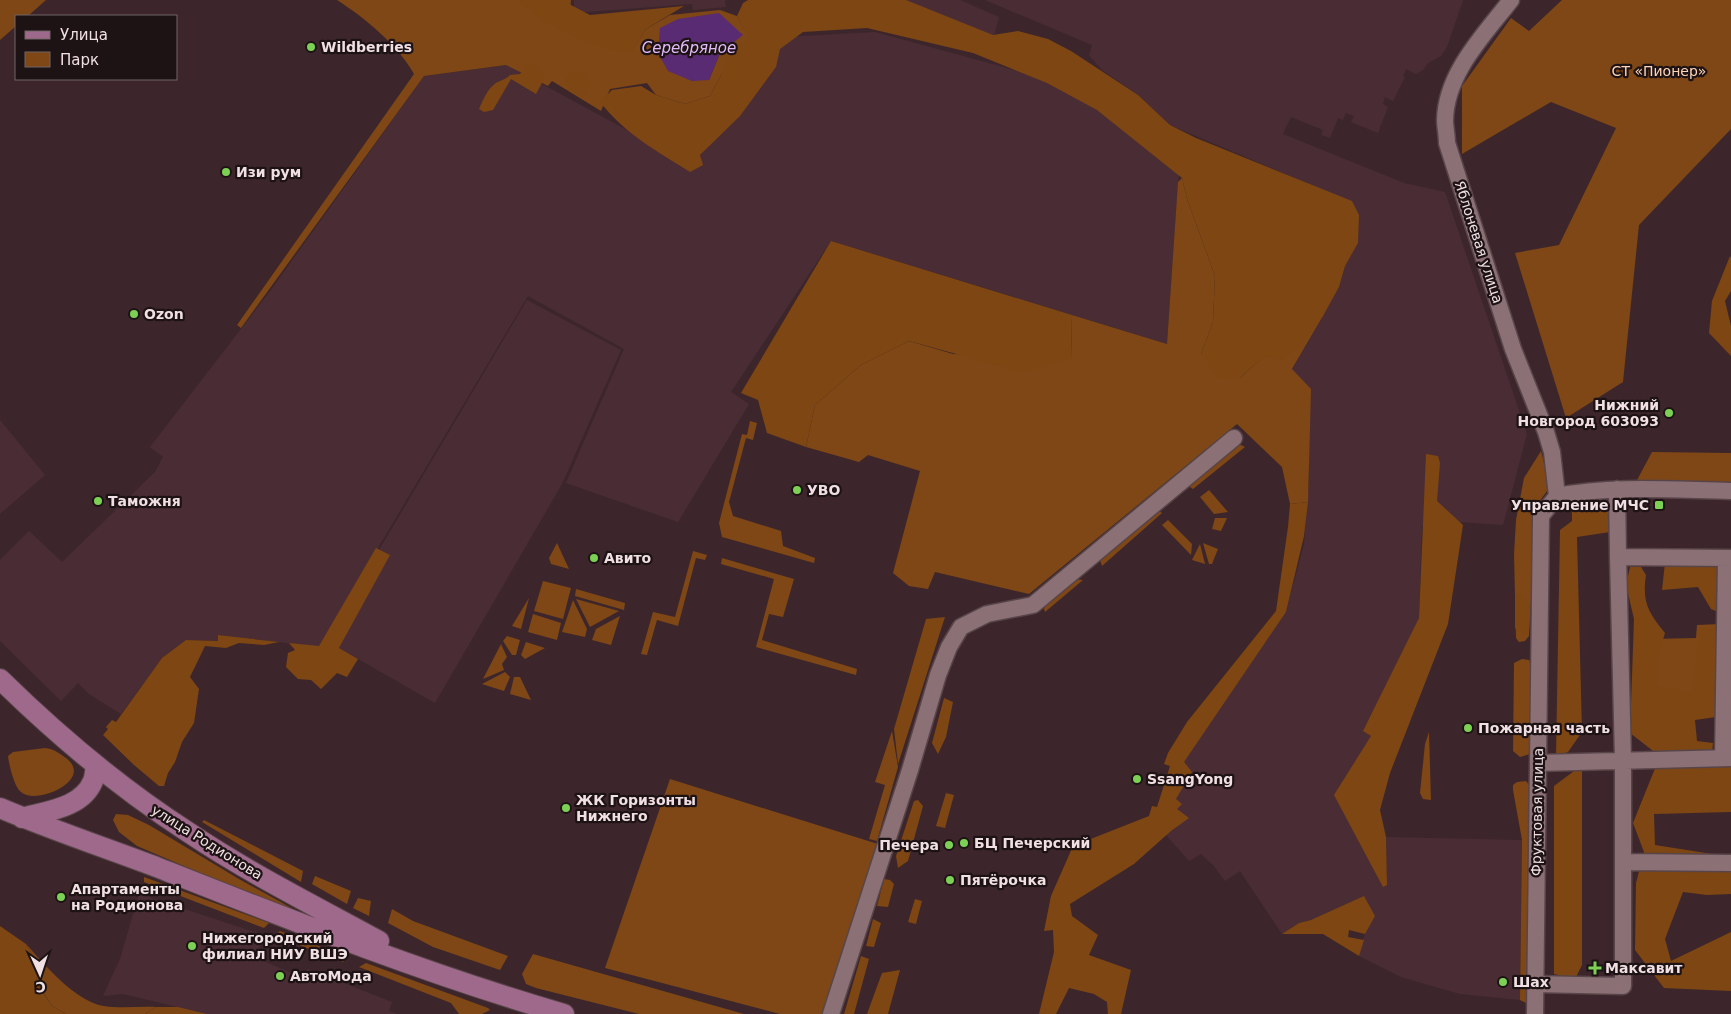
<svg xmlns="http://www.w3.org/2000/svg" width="1731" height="1014" viewBox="0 0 1731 1014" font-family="'DejaVu Sans',sans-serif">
  <rect width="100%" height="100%" fill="#3c262b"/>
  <path fill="#4a2d34" d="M574,0H725L726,7L693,10L692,4L574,13Z
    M902,0H960L999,17L994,36Z
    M985,0H1463L1447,47L1441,56L1428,63L1423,70L1416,74L1406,69L1403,76L1405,77L1393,101L1385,97L1383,104L1388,107L1378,133L1351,122L1354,116L1346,113L1343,120L1338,118L1330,138L1321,135L1323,130L1291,117L1283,134L1404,183L1445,192L1527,434L1503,525L1460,522L1422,526L1419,618L1395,678L1363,730L1371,736L1387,885L1386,837L1522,840L1520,1000L1460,994L1401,977L1359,956L1366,929L1375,916L1311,920L1299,923L1282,934L1240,871L1225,881L1214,866L1201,854L1189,861L1166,835L1172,778L1286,612L1304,544L1309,482V442L1292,370L1339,287L1345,266L1358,243L1309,184L1170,125L1138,95L1102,70L1089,55L1092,45Z
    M875,32L1087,90L1179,170L1167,344L831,241L731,392L749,404L678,522L566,483L624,349L528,296L319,647L219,635L218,641L186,640L162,658L121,714L89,694L78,683L61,701L0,641V560L29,531L62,562L155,472L163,457L150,447L271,290L424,76L507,65L693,166L785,37Z
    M527,300L621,350L562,484L435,703L339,648L389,555L379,550Z
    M0,420L45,475L0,514Z
    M139,894L264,935L256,958L304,978L308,969L392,1002L389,1011L397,1014H207L123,994L103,996L120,959Z"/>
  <path fill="#7e4715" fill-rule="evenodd" d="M0,0H46L28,16H16V26L0,40Z
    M337,0H571L569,18L632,51L646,29L670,15L720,10L737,16L750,39L721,75L710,96L685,104L656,95L647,83L610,89L601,111L552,81L548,86L506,65L424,76L241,328L237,325L414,74C398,45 365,18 337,0ZM658,53H720L709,80Z
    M1562,0H1731V129L1639,225L1623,382L1566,418L1515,253L1559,245L1616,128L1551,102L1462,154V86L1511,18L1529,31Z
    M1182,178L1187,199L1215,276L1213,322L1201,354L1240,378L1254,365L1324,314L1292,369L1311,389L1308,502L1290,504L1282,467L1237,424L1029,594L935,572L928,589L909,586L893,573L920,471L868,455L859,462L806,447L815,405L861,365L909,341L953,354L1071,359L1072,315L1167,344L1178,182Z
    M750,421L757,423L753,440L746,438L729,502L733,516L781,531L783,546L815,558L814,563L722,537L719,523L742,434L747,435Z
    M1241,445L1245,447L1193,489L1190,487V482L1232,446Z
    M1541,451L1550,487L1536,506L1529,636L1525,641L1519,642L1516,638L1514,554L1516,520L1524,478Z
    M1652,452L1731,453V483L1636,482Z
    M1209,490L1228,512L1214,514L1200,497Z
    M1158,510L1162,513L1102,566L1100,560L1103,554Z
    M1215,518H1227L1221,531L1212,529Z
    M1168,520L1192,544L1191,555L1162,525Z
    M557,543L569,569L551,564L549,558Z
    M1203,543L1218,549L1212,564H1209Z
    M1200,544L1205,564L1192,560Z
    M693,551L707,555L705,560L696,558L678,626L657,620L647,655L641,654L653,612L675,617Z
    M722,558L794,579L783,617L769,614L762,640L857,669L856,675L756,647L774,579L721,564Z
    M1073,579L1083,580L1045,612L1044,609L1046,602Z
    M543,581L571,588L563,619L534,611Z
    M576,589L625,603L624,610L575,596Z
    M529,598L521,629L512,626Z
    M576,599L619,611L590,627Z
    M573,600L587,629L585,637L562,632Z
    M533,614L561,623L557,640L528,632Z
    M620,616L611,645L592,640L596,629Z
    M1721,624V698L1653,700L1652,639L1696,638L1697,625Z
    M507,636L520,640L516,655H512L503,641Z
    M526,642L545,648L525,659L521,655Z
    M501,644L507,657L502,664L504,670L483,679Z
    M1522,659L1529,660L1532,666L1530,754L1520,757L1513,751L1514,663Z
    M505,672L510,677L504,691L482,684Z
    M514,677H520L531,700L510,694Z
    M892,731L898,767L877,841L869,839L885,785L875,782Z
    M1429,732L1431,800L1423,799L1420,793L1425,744Z
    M45,748C54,749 59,753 66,758C95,780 36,806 21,792C14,787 9,764 8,756L13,752Z
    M670,779L878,844L824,1014H780L605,968Z
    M1526,781L1531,787L1530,1005L1520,1000L1522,840L1513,790V785L1517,782Z
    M116,814L128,815L149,825L239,879L297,911L233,887L137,846L119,832L113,820Z
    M204,820L303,871L301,882L202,822Z
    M315,876L351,891L347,904L312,884Z
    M144,877L269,923L264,928L144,882Z
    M358,898L371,901L369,916L353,908Z
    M392,909L413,921L508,956L500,970L433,947L388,923Z
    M280,931L347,957L343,962L278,937L277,933Z
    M26,944C45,965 76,1002 104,1006C121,1009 139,1006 156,1007L145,1014H66L52,1006L36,981L39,966Z
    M533,954L744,1014H639L536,988L526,984L522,974Z
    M366,963L488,1008L490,1010L482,1014H459L451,1003L359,967Z"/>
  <path fill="#7e4612" d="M519,0H568L571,5L590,15L684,6L646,29L632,52C619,50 605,49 593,44C570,35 534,19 519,0Z
    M748,0H906L993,35L1018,31L1048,39L1071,51L1138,95L1170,125L1196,138L1352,201L1359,215L1358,243L1345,266L1339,287L1323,316L1299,347L1282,360L1268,356L1254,365L1240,378H1219L1201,354L1213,322L1215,276L1187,199L1182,178L1097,110L1047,83L973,53L867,28L803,32L780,49L776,67L740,116L700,155L703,165L690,172C657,151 625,134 600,102L612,90L641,86L656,95L685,104L710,96L721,75L729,52L749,39L737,16L743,3Z
    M526,61L535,65L545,77L536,94L511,79L493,110L484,112L479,109C483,100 488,88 496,83C501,80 505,80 510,75L520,74L524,69Z
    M572,73L585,74L590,84L584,98L569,89L565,77Z
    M831,241L1072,315L1071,359L1022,372L909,341L861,365L815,405L806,447L767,433L758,400L741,393Z
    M1730,256L1731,258V291L1725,301L1731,326V356L1709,333L1712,301Z
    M1426,454L1438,456L1440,463L1437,501L1463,525L1448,624L1390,773L1380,810L1386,837L1387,885L1383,887L1334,795L1371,736L1363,731L1419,618Z
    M1308,502L1304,536L1286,612L1184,762L1192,772L1176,799L1182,804L1177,809L1189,818L1171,831L1134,864L1070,904L1072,916L1098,935L1089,955L1131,970L1121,1014H1108L1107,1002L1094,994L1069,988L1056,1014H1039L1054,952L1053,930L1044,931L1051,896L1073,846L1149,816L1152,806L1157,807L1170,766L1164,764L1168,753L1187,722L1276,611L1288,527L1290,504Z
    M1610,507V532L1577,537L1582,732L1568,752L1556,756L1560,530L1572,521V512Z
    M376,548L390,555L339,648L358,659L347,677L337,673L321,689L311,680L298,679L286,667L288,653L295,650L289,643L319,646Z
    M1665,563H1723V614L1711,609L1698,587L1662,590Z
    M1630,567H1641L1646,575C1642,602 1648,612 1665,633L1658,657V686L1692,693L1700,628H1717L1716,717L1695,720L1697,741L1713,743L1712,753L1657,754L1630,733L1634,619L1626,585Z
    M1515,594L1523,597L1530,606L1529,633L1524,635L1515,628Z
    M945,617L898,764L894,729L926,619Z
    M218,635L279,642L264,645L239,643L226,648L205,646L190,677L199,689L194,723L182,742L175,762L168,773L164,786H159L134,765L103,735L108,729L106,727L112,720L116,722L162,658L186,640L218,641Z
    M944,698L953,702L946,737L938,754L932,743Z
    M1582,765V965L1575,979L1554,974V786Z
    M1656,766H1731V812L1654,814L1655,845L1731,857V894L1707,895L1683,892L1665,939L1671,961L1731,932V991L1664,988L1635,950L1636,883L1644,852L1633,823Z
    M946,793L954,795L945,828L936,826Z
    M918,800L923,806L908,861L898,868L896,856L914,801Z
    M884,879L890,880L894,884L888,907L877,906Z
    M1364,896L1375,916L1365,934L1349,930L1348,937L1364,940L1359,956L1323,934H1282L1299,923L1311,920Z
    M915,899L922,901L916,924L908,922Z
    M873,919L881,923L874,947L866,946Z
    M0,926L26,944L39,966L36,982L52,1006L66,1014H0Z
    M861,956L869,959L854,1014H844Z
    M900,970L888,1014H867L882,973Z
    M156,1007H178L207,1014H145Z"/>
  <path fill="#592b72" d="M719,13L743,35L720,53L709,80L692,81L668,71L658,53L660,28L678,19Z"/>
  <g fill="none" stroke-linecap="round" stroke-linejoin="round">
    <defs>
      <path id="minor" d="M1511,0C1484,35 1446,73 1445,120C1445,127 1447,135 1447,143L1513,349L1546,432L1552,452L1557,496
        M1617,489L1618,557L1731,558
        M1557,496C1614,485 1673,490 1731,491
        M1723,758L1726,558
        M1538,763L1731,758
        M1624,862L1731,863
        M1535,984L1623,986V760L1618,557
        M831,1014L910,770L938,675L949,647L961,627L987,614L1033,605L1234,438
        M1535,1014L1541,516L1557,496"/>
      <path id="major" d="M0,679C58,736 120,788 188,832C249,873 315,906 379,941
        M0,808C52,830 106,848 159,868C293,921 426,974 564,1014
        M22,818C47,811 82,808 93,781C95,776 95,770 96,765"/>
    </defs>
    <use href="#minor" stroke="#584549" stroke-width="19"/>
    <use href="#major" stroke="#584549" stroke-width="22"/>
    <use href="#minor" stroke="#8b7076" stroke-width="16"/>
    <use href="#major" stroke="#9e698a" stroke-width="20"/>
  </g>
  <g fill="#7cd155" stroke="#1d1214" stroke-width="2">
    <circle cx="311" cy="47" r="5"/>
    <circle cx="226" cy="172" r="5"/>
    <circle cx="134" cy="314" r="5"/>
    <circle cx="1669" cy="413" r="5"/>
    <circle cx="797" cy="490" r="5"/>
    <circle cx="98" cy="501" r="5"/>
    <rect x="1654" y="500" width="10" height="10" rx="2.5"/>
    <circle cx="594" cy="558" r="5"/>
    <circle cx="1468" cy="728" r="5"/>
    <circle cx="1137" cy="779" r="5"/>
    <circle cx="566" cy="808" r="5"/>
    <circle cx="964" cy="843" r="5"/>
    <circle cx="949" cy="845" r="5"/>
    <circle cx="950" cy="880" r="5"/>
    <circle cx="61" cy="897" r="5"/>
    <circle cx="192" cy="946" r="5"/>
    <path d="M1592.5 960.5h5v5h5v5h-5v5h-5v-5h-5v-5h5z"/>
    <circle cx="280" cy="976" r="5"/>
    <circle cx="1503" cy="982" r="5"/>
  </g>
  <g text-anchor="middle" stroke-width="4.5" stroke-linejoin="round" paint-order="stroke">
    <g font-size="14" font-weight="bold" fill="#f0e0e3" stroke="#1d1214" text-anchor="start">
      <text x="321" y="52">Wildberries</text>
      <text x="236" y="177">Изи рум</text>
      <text x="144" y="319">Ozon</text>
      <text x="1659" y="410" text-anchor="end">Нижний<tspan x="1659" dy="16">Новгород 603093</tspan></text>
      <text x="807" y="495">УВО</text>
      <text x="108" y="506">Таможня</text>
      <text x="1649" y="510" text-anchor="end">Управление МЧС</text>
      <text x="604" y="563">Авито</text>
      <text x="1478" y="733">Пожарная часть</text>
      <text x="1147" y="784">SsangYong</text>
      <text x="576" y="805">ЖК Горизонты<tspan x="576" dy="16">Нижнего</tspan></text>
      <text x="974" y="848">БЦ Печерский</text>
      <text x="939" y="850" text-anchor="end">Печера</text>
      <text x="960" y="885">Пятёрочка</text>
      <text x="71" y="894">Апартаменты<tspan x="71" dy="16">на Родионова</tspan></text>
      <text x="202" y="943">Нижегородский<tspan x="202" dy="16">филиал НИУ ВШЭ</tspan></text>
      <text x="1605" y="973">Максавит</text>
      <text x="290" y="981">АвтоМода</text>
      <text x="1513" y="987">Шах</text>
    </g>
    <g font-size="14" fill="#fed5b7" stroke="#1d1214">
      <text x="1659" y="76">СТ «Пионер»</text>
    </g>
    <g font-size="14" fill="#f0e0e3" stroke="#1d1214">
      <text transform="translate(1479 242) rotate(72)" y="5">Яблоневая улица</text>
      <text transform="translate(1537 812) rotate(-89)" y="5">Фруктовая улица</text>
      <text transform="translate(207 842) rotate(32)" y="5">улица Родионова</text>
    </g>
    <g font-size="15" font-style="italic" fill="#e1bbf8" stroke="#1d1214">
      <text x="689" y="53">Серебряное</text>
    </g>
  </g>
  <rect x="15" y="15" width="162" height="65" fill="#1d1214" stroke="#716467"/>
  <rect x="25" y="31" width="25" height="8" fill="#9e698a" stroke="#716467"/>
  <text x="60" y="40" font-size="15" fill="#f0e0e3">Улица</text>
  <rect x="25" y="52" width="25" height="15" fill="#7e4715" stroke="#716467"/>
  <text x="60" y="65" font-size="15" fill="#f0e0e3">Парк</text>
  <g transform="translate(40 974) rotate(177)" stroke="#1d1214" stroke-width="4" paint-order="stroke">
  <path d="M0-4L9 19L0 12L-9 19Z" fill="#f0e0e3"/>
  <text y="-8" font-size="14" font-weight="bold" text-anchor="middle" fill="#f0e0e3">С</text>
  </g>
</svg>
